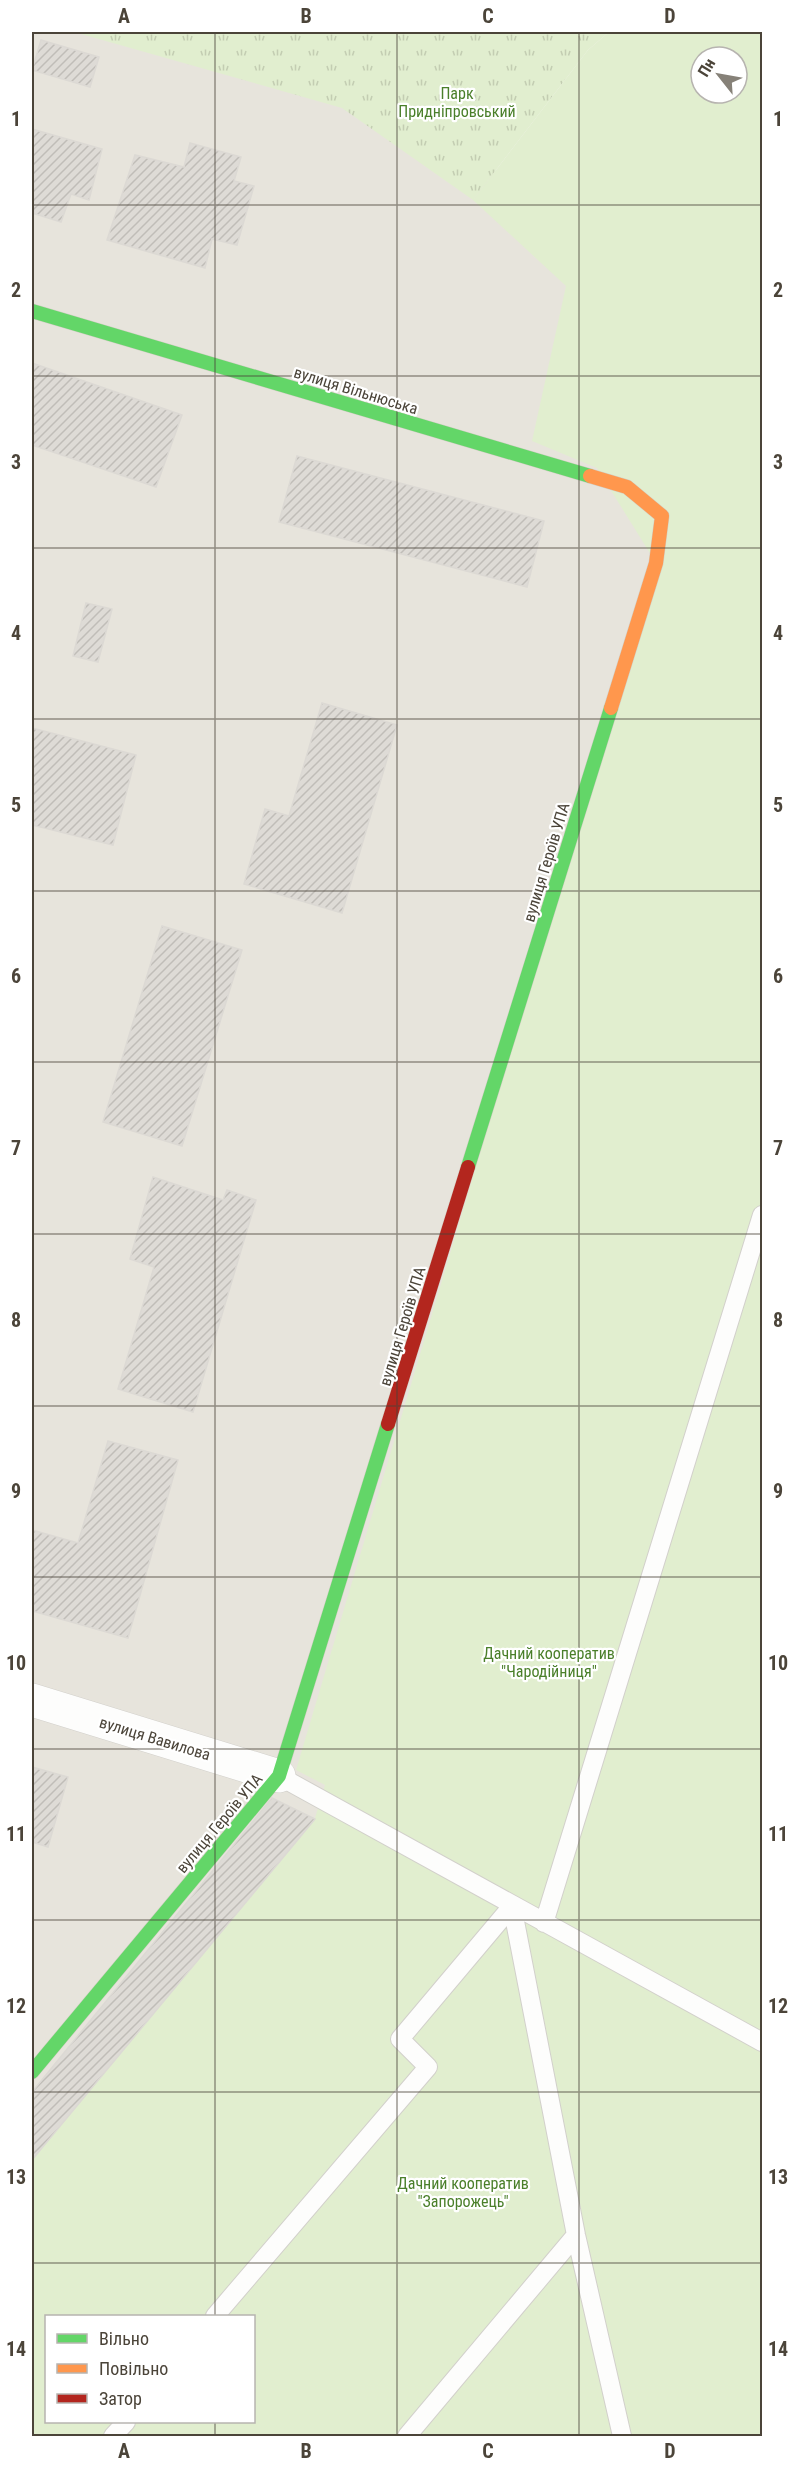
<svg xmlns="http://www.w3.org/2000/svg" width="794" height="2468" viewBox="0 0 794 2468" font-family="'Roboto Condensed',sans-serif">
  <defs>
    <pattern id="park-tufts" width="24" height="20" patternUnits="userSpaceOnUse" patternTransform="scale(1.5)"><rect width="24" height="20" fill="#e1eecf"/><path d="M3 7l-1-3M5 7V3M7 7l1-3M15 17l-1-3M17 17v-4M19 17l1-3" fill="none" stroke="#c3cdb2"/></pattern>
    <pattern id="building-hatch" width="6" height="6" patternUnits="userSpaceOnUse" patternTransform="scale(1.5)"><rect width="6" height="6" fill="#dedbd6"/><path d="M-1 1l2-2M0 6l6-6M5 7l2-2" fill="none" stroke="#c0bdb8"/></pattern>
  </defs>
  <rect width="100%" height="100%" fill="#f4f2ee"/>
  <path fill="#e7e4dc" fill-rule="evenodd" d="M32,32H267L762,332V2436H32ZM46,2316H254V2422H46Z"/>
  <path fill="url(#park-tufts)" d="M74,32H609L588,50L473,200L342,108Z"/>
  <path fill="#e1eecf" fill-rule="evenodd" d="M609,32H762V2436H32V2156L315,1818L325,1785L296,1770L656,563L597,468L532,441L566,286L473,200L588,50ZM701,57H737V93H701ZM46,2316H254V2422H46Z"/>
  <path fill="url(#building-hatch)" stroke="#dcd9d4" stroke-width="1.5" d="M41,40L99,57L90,87L32,70Z
    M32,129L102,149L89,200L71,194L61,222L32,213Z
    M190,143L241,157L234,181L254,186L237,245L212,239L205,268L107,240L135,155L184,167Z
    M32,363L182,415L156,487L32,445Z
    M297,456L544,521L527,587L279,522Z
    M86,603L112,609L98,662L73,656Z
    M322,703L397,725L342,913L244,884L265,809L289,816Z
    M32,728L136,755L113,845L32,825Z
    M162,926L242,950L182,1146L103,1122Z
    M153,1177L223,1200L227,1190L256,1200L193,1412L118,1389L154,1267L130,1259Z
    M108,1441L178,1460L128,1638L32,1611V1530L78,1543Z
    M32,1767L68,1777L48,1847L32,1842Z
    M272,1798L315,1819L32,2160V2092Z"/>
  <g fill="none" stroke-linecap="round" stroke-linejoin="round">
    <defs>
      <path id="lane" d="M279,1776L762,2042
        M512,1906L576,2235L622,2436
        M544,1923L762,1215
        M215,2316L428,2067L400,2039L512,1906
        M113,2436L126,2422
        M407,2436L576,2235"/>
      <path id="street" d="M32,1700L279,1776"/>
      <path id="fast" d="M32,311L590,476
        M468,1167L611,708
        M32,2072L279,1776L388,1424"/>
      <path id="slow" d="M590,476L627,487L662,516L656,563L611,708"/>
      <path id="jam" d="M388,1424L468,1167"/>
    </defs>
    <use href="#lane" stroke="#d2d0cb" stroke-width="20"/>
    <use href="#street" stroke="#d2d0cb" stroke-width="34"/>
    <use href="#fast" stroke="#d3cfc5" stroke-width="15"/>
    <use href="#slow" stroke="#d3cfc5" stroke-width="15"/>
    <use href="#jam" stroke="#d3cfc5" stroke-width="15"/>
    <use href="#lane" stroke="#fdfdfc" stroke-width="18"/>
    <use href="#street" stroke="#fdfdfc" stroke-width="33"/>
    <use href="#fast" stroke="#63d668" stroke-width="14"/>
    <use href="#slow" stroke="#ff974d" stroke-width="14"/>
    <use href="#jam" stroke="#b3261e" stroke-width="14"/>
  </g>
  <path fill="none" stroke="#4b4439" stroke-width="1.5" stroke-opacity="0.55" d="M215,32V2316M397,32V2436M579,32V2436M32,205H762M32,376H762M32,548H762M32,719H762M32,891H762M32,1062H762M32,1234H762M32,1406H762M32,1577H762M32,1749H762M32,1920H762M32,2092H762M32,2263H762M215,2422V2436"/>
  <g text-anchor="middle" stroke-width="4.5" stroke-linejoin="round" paint-order="stroke">
    <g font-size="16" fill="#4a7f2a" stroke="#fff">
      <text x="457" y="99">Парк<tspan x="457" dy="18">Придніпровський</tspan></text>
      <text x="549" y="1659">Дачний кооператив<tspan x="549" dy="18">"Чародійниця"</tspan></text>
      <text x="463" y="2189">Дачний кооператив<tspan x="463" dy="18">"Запорожець"</tspan></text>
    </g>
    <g font-size="16" fill="#4b4439" stroke="#fff">
      <text transform="translate(356 390) rotate(17)" y="6">вулиця Вільнюська</text>
      <text transform="translate(546 862) rotate(-73)" y="6">вулиця Героїв УПА</text>
      <text transform="translate(402 1326) rotate(-73)" y="6">вулиця Героїв УПА</text>
      <text transform="translate(155 1738) rotate(17)" y="6">вулиця Вавилова</text>
      <text transform="translate(219 1823) rotate(-50)" y="6">вулиця Героїв УПА</text>
    </g>
  </g>
  <rect width="794" height="2468" fill="none" stroke="#ffffff" stroke-width="66"/>
  <rect x="45" y="2315" width="210" height="108" fill="#ffffff" stroke="#b7b4b0" stroke-width="1.5"/>
  <rect x="57" y="2334" width="30" height="9" fill="#63d668" stroke="#b7b4b0" stroke-width="1.5"/>
  <text x="99" y="2345" font-size="18" fill="#4b4439">Вільно</text>
  <rect x="57" y="2364" width="30" height="9" fill="#ff974d" stroke="#b7b4b0" stroke-width="1.5"/>
  <text x="99" y="2375" font-size="18" fill="#4b4439">Повільно</text>
  <rect x="57" y="2394" width="30" height="9" fill="#b3261e" stroke="#b7b4b0" stroke-width="1.5"/>
  <text x="99" y="2405" font-size="18" fill="#4b4439">Затор</text>
  <g transform="translate(719 75) rotate(301)"><circle r="28" fill="#ffffff" stroke="#b7b4b0" stroke-width="1.5"/>
  <path d="M0-4.5L10 22L0 15L-10 22Z" fill="#868178"/>
  <text y="-9" font-size="16" font-weight="bold" text-anchor="middle" fill="#4b4439">Пн</text>
  </g>
  <rect x="33" y="33" width="728" height="2402" fill="none" stroke="#4b4439" stroke-width="2"/>
  <g font-size="20" text-anchor="middle" font-weight="bold" fill="#4b4439">
    <text x="124" y="23">A</text>
    <text x="306" y="23">B</text>
    <text x="488" y="23">C</text>
    <text x="670" y="23">D</text>
    <text x="16" y="126">1</text>
    <text x="778" y="126">1</text>
    <text x="16" y="297">2</text>
    <text x="778" y="297">2</text>
    <text x="16" y="469">3</text>
    <text x="778" y="469">3</text>
    <text x="16" y="640">4</text>
    <text x="778" y="640">4</text>
    <text x="16" y="812">5</text>
    <text x="778" y="812">5</text>
    <text x="16" y="983">6</text>
    <text x="778" y="983">6</text>
    <text x="16" y="1155">7</text>
    <text x="778" y="1155">7</text>
    <text x="16" y="1327">8</text>
    <text x="778" y="1327">8</text>
    <text x="16" y="1498">9</text>
    <text x="778" y="1498">9</text>
    <text x="16" y="1670">10</text>
    <text x="778" y="1670">10</text>
    <text x="16" y="1841">11</text>
    <text x="778" y="1841">11</text>
    <text x="16" y="2013">12</text>
    <text x="778" y="2013">12</text>
    <text x="16" y="2184">13</text>
    <text x="778" y="2184">13</text>
    <text x="16" y="2356">14</text>
    <text x="778" y="2356">14</text>
    <text x="124" y="2458">A</text>
    <text x="306" y="2458">B</text>
    <text x="488" y="2458">C</text>
    <text x="670" y="2458">D</text>
  </g>
</svg>
